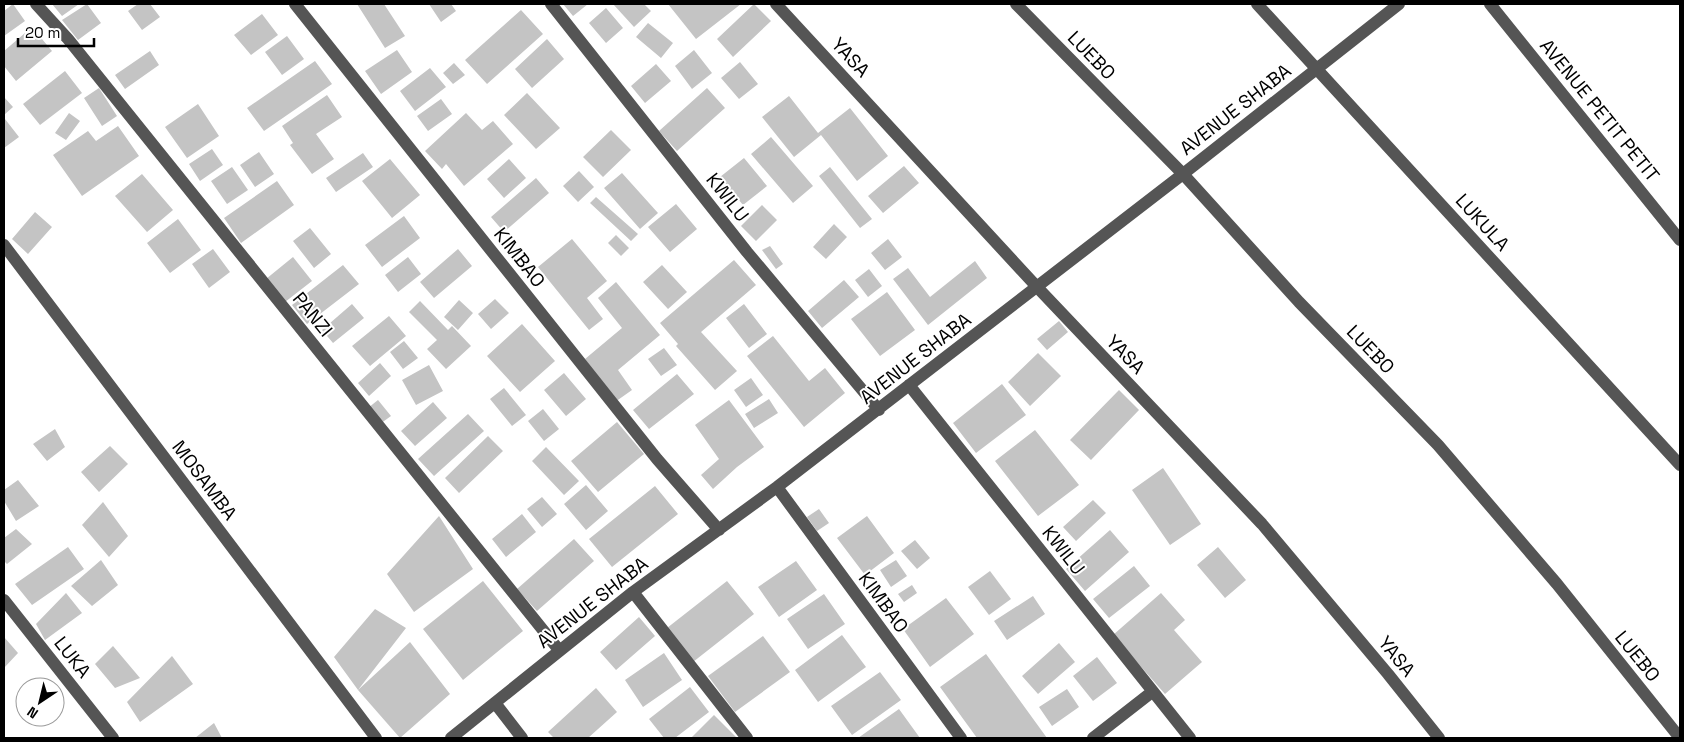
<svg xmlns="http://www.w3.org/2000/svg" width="1684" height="742" viewBox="0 0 1684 742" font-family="'Space Grotesk',sans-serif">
  <rect width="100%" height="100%" fill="#fff"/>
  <path fill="#c4c4c4" d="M13,4L25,21L4,36V11Z
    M52,4H79L62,16Z
    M87,4L101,23L78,40L62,20Z
    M138,4H150L160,17L142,30L128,11Z
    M357,4H384L405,36L385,48Z
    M429,4H451L456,11L441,22Z
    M563,4H588L573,16Z
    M613,4H644L651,11L634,27Z
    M668,4H741L696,39Z
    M754,4L771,21L733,57L717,39Z
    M606,8L623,28L606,43L589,23Z
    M521,10L543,34L487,84L465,60Z
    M262,14L278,35L251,55L234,35Z
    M648,23L673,43L661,58L636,37Z
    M32,27L52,51L16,81L4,66V51Z
    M287,36L304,59L282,75L265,52Z
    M547,39L564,59L532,88L515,69Z
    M397,50L412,72L381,94L365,71Z
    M694,50L712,73L692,89L675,66Z
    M150,51L159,65L125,89L115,75Z
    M315,61L332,84L264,131L247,108Z
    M740,62L758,84L739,99L721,78Z
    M454,63L465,75L453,84L443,73Z
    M656,64L671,81L645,103L631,86Z
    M430,68L446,87L415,111L400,91Z
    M65,71L82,93L40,125L23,104Z
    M99,88L117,116L102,126L84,98Z
    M707,88L725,108L677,151L659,131Z
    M527,93L560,128L536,149L504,115Z
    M327,95L342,117L316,134L334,159L312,174L290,145L293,143L282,126Z
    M789,96L818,133L850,108L888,156L857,181L821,135L794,157L762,117Z
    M4,97L13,107L4,115Z
    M441,99L452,114L428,131L417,116Z
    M198,104L219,136L187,158L165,127Z
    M69,113L80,121L66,140L55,133Z
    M466,113L482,130L493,121L513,144L464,186L446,164L442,169L425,151Z
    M5,119L19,137L4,148V120Z
    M118,126L139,156L82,196L53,155L88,131L96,141Z
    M611,130L631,150L603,177L583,157Z
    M771,137L813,186L793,203L751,154Z
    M212,149L223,165L200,181L189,164Z
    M259,152L274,174L255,187L240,165Z
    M363,153L373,167L336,192L326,178Z
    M744,158L767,186L743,205L720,177Z
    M390,159L420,195L392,218L362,181Z
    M509,159L526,178L504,198L487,179Z
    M904,166L919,183L883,213L868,196Z
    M232,167L248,190L227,204L211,181Z
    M830,167L872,219L860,228L819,176Z
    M579,171L594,187L578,202L563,186Z
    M622,173L658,213L640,229L604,188Z
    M142,174L173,210L147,232L115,196Z
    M536,178L549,193L504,232L491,217Z
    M277,181L294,205L241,243L224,218Z
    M596,197L638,234L631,241L590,203Z
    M676,204L697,229L670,252L648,227Z
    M762,205L777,220L756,241L741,226Z
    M35,212L52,227L28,254L12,239Z
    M404,216L420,238L382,267L365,245Z
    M178,219L201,250L170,273L147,243Z
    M834,224L847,237L826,259L813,247Z
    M310,228L331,254L314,268L293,241Z
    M616,235L629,248L621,256L608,243Z
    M572,239L607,281L587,298L603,319L589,330L538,267Z
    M888,239L902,257L885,270L871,253Z
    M770,246L783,264L776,269L762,250Z
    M213,249L230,272L209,288L192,264Z
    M458,249L472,266L434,298L420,282Z
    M293,257L312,281L285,302L266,279Z
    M408,257L421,274L398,292L385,275Z
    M734,260L756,285L701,332L737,371L715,390L676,346L678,344L660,323Z
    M975,261L987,278L928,325L893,279L908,268L930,297Z
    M343,265L359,284L307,324L292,305Z
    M662,265L687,292L668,309L643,282Z
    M869,269L882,286L868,297L855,280Z
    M844,280L859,297L822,328L808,311Z
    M616,282L660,335L618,370L632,390L615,402L585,359L622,328L598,298Z
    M887,292L915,330L880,356L851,319Z
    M495,299L509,313L491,329L478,314Z
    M459,300L473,313L458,330L444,317Z
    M420,301L448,330L452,326L471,346L446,369L427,349L437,340L409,312Z
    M352,304L364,318L333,343L322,330Z
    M744,304L767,334L749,348L726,318Z
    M389,316L406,336L370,366L352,346Z
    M1059,321L1068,332L1047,350L1037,339Z
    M522,324L555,361L520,392L487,356Z
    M773,336L809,381L825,368L845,393L804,427L747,356Z
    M404,341L418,358L403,369L390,352Z
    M664,348L677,365L661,376L648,359Z
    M1038,353L1061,376L1030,406L1008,382Z
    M380,363L391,376L369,396L358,383Z
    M429,365L443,391L416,405L402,380Z
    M564,373L586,399L566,416L544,390Z
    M677,374L694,394L649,429L633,410Z
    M751,378L763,395L746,407L734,390Z
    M1002,384L1026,415L976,453L953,423Z
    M504,388L526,415L512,426L490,399Z
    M1119,390L1139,410L1091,460L1070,440Z
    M769,399L778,413L754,428L745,414Z
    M378,400L391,416L380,424L368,408Z
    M729,400L764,447L737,467L713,489L701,475L719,459L695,425Z
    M433,402L447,418L415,446L401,431Z
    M543,409L559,429L544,441L528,421Z
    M468,414L484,431L434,476L418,459Z
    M617,422L644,454L598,492L571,461Z
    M55,429L65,447L47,461L33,444Z
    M1035,430L1079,485L1038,516L995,461Z
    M488,436L503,451L459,493L445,478Z
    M110,446L128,464L99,492L81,472Z
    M546,447L579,481L564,495L532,461Z
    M1163,468L1201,524L1170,545L1132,490Z
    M18,480L39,506L16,521L4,501V490Z
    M586,485L608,511L586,530L564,504Z
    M655,486L678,514L612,567L589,539Z
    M542,497L557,514L542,527L527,509Z
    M1093,500L1106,513L1076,541L1063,527Z
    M103,502L128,536L109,557L82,525Z
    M819,509L829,523L817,531L807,517Z
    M522,514L536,532L506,557L492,539Z
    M439,516L473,569L414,612L387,574Z
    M867,516L894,553L865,575L837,538Z
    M16,529L32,544L7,564L4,561V538Z
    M1110,530L1129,552L1085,591L1066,569Z
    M574,539L594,561L537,611L517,589Z
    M915,540L930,558L917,569L901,551Z
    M68,547L84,569L32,605L15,584Z
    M1218,547L1246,580L1225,598L1197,565Z
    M101,560L118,585L92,606L71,586Z
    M896,560L907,576L891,587L880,570Z
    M796,561L817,590L779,617L758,587Z
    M1134,566L1150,586L1109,618L1093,599Z
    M990,571L1011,599L989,615L968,587Z
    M483,581L523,631L463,680L423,629Z
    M727,581L754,614L693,662L667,628Z
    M912,585L917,593L904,602L898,594Z
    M66,593L82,613L45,640L36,624Z
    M1161,593L1185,620L1174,630L1202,662L1165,694L1113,635Z
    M824,594L845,624L808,649L787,619Z
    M1033,596L1045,614L1007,640L994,621Z
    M946,598L974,634L930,667L903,629Z
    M375,609L406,628L358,690L410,642L450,694L400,738L358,690L334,657Z
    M639,617L655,636L616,670L600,652Z
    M842,635L866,667L818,702L795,670Z
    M763,636L790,672L735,712L708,676Z
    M4,637L18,653L4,668Z
    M1059,643L1075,662L1038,694L1022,676Z
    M113,646L140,678L115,688L95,664Z
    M664,653L682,680L643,707L625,680Z
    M986,654L1047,738H977L940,687Z
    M172,656L193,684L140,722L127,702Z
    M1097,657L1117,683L1093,701L1073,676Z
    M880,672L901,700L852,735L831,706Z
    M690,687L709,712L675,738H664L649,719Z
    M596,688L617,712L588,738H554L548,732Z
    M1067,689L1079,707L1052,726L1039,707Z
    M899,709L920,738H858Z
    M714,715L737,738H691Z
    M214,723L222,738H195Z"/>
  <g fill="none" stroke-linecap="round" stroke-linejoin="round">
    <path stroke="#555" stroke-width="12" d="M36,4L68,39L559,650
      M295,4L657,459L719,530
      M551,4L747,252L879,410
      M776,4L1037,287L1262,524L1388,674L1439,738
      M1016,4L1183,174L1299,302L1438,445L1557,584L1680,738
      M1257,4L1680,465
      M1490,4L1680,240
      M4,245L376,738
      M909,385L1190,738
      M777,487L961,738
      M633,592L747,738
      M4,600L113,738
      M495,703L522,738
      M451,738L633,592L777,487L1183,174L1399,4
      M1093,738L1152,692"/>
  </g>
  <g text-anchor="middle" stroke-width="4" stroke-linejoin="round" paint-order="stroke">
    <g font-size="19" fill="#000" stroke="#fff">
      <text transform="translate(1092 55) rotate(46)" y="7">LUEBO</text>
      <text transform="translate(851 57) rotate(47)" y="7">YASA</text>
      <text transform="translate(1235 109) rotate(-38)" y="7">AVENUE SHABA</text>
      <text transform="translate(1600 110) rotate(51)" y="7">AVENUE PETIT PETIT</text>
      <text transform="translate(728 197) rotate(52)" y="7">KWILU</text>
      <text transform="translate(1483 222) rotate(48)" y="7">LUKULA</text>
      <text transform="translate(520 257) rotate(52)" y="7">KIMBAO</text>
      <text transform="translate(313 314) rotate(51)" y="7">PANZI</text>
      <text transform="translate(1371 349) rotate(46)" y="7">LUEBO</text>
      <text transform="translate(1126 354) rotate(46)" y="7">YASA</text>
      <text transform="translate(915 358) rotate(-38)" y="7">AVENUE SHABA</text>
      <text transform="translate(205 480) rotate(53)" y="7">MOSAMBA</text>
      <text transform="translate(1064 550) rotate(52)" y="7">KWILU</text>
      <text transform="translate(592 602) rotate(-38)" y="7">AVENUE SHABA</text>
      <text transform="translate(884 602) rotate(54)" y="7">KIMBAO</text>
      <text transform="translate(1397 656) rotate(51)" y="7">YASA</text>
      <text transform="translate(1638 656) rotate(51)" y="7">LUEBO</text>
      <text transform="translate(73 657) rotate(52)" y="7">LUKA</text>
    </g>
  </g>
  <rect width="1684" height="742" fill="none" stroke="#000000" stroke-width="10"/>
  <g transform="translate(40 702) rotate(215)"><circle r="24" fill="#ffffff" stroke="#999999"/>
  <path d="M0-4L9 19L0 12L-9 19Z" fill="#000000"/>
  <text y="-8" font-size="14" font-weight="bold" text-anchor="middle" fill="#000000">N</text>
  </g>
  <path d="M18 38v8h76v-8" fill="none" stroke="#000000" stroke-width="2.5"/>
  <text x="25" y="38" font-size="15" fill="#000000" stroke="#ffffff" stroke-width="4" paint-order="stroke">20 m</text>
</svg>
